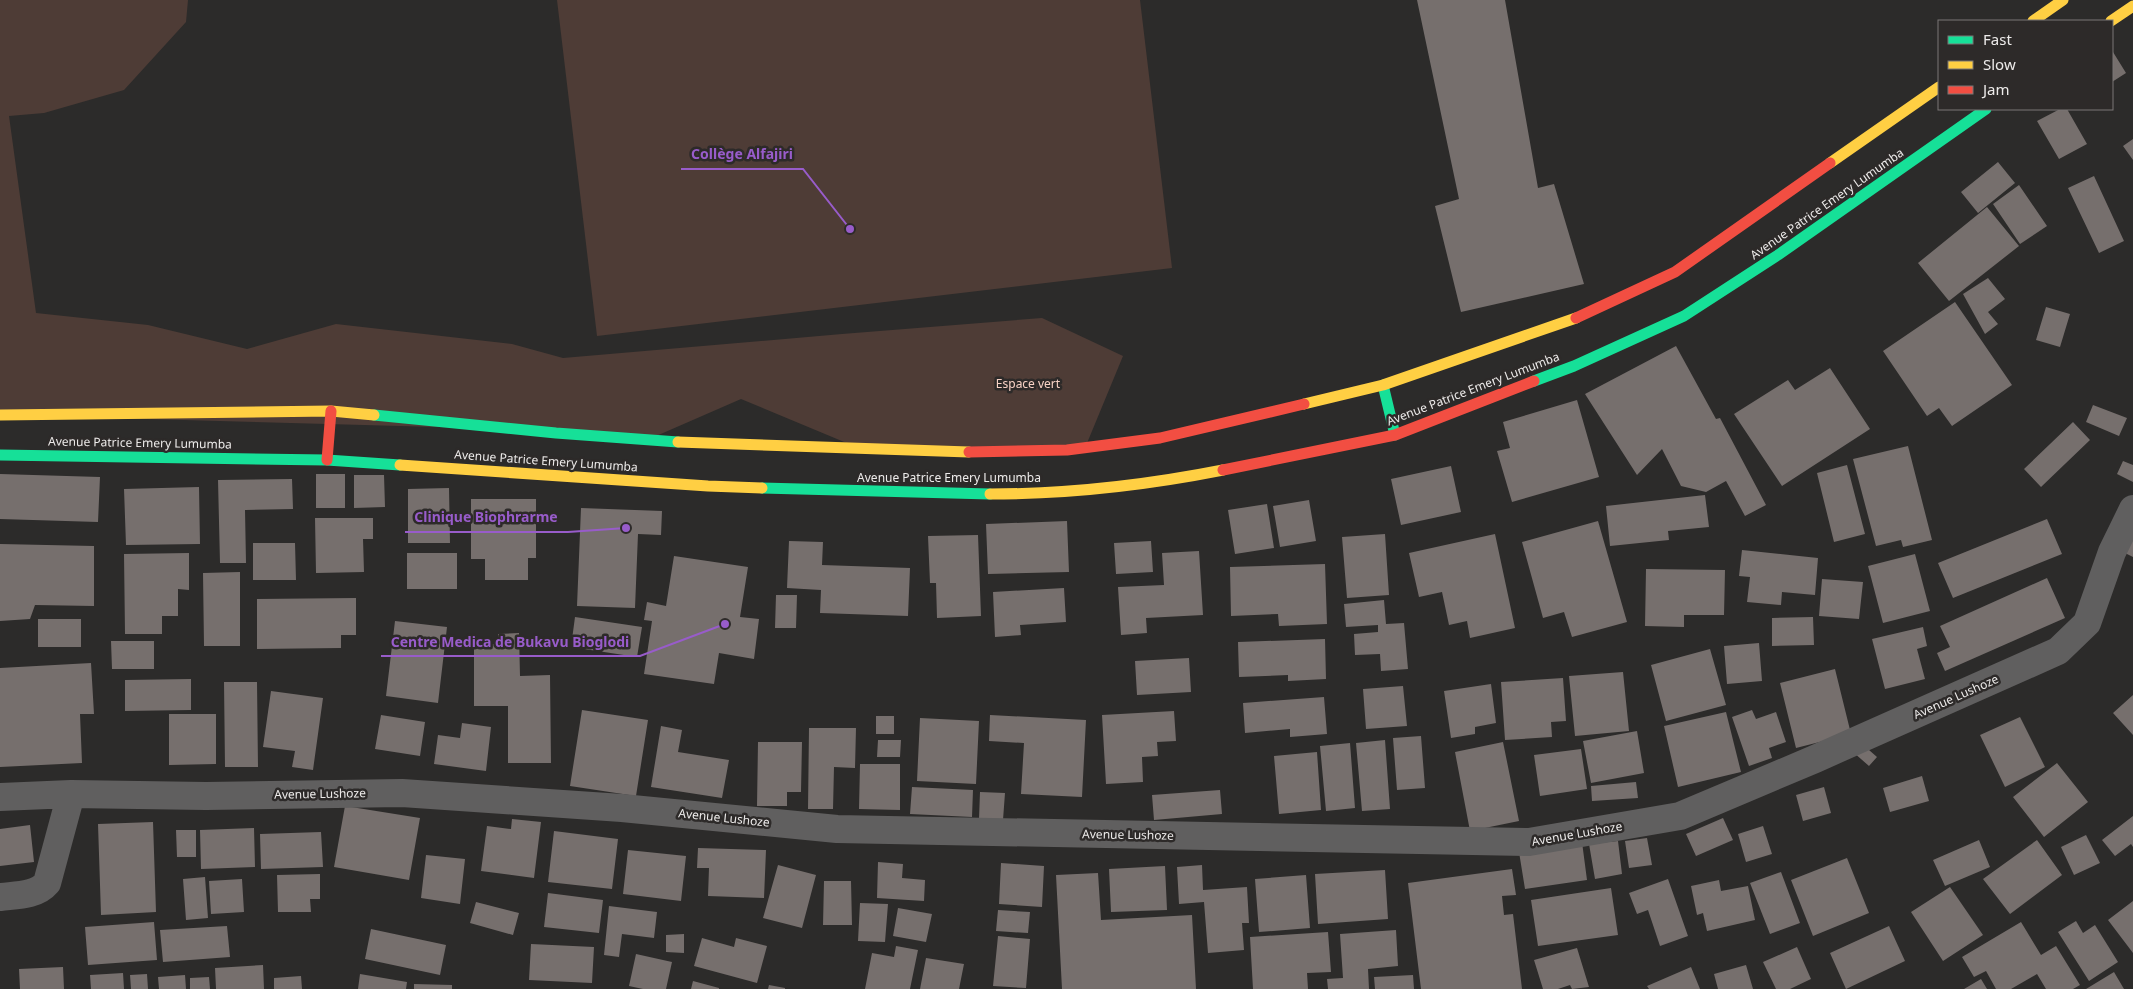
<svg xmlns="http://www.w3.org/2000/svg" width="2133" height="989" viewBox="0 0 2133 989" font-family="'Noto Sans',sans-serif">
  <rect width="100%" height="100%" fill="#2c2b2a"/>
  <path fill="#4e3c36" d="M0,0H188L186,22L124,90L44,113L9,116L36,313L148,325L247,349L336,324L512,344L563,358L842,334L1042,318L1123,356L1085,448L861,449L741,399L647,440L512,429L0,415Z
    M557,0H1140L1172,268L597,336Z"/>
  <path fill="#766f6d" d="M1417,0H1505L1538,188L1554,184L1584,284L1461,312L1435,206L1459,199Z
    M2113,52L2126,73L2112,82V53Z
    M2060,109H2067L2087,144L2059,159L2037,121Z
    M2133,139V160L2123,146Z
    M1998,162L2015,183L1978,213L1961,192Z
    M2094,176L2124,241L2099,253L2068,188Z
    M2019,185L2047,226L2020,244L1993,204Z
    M1987,207L2019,246L1949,301L1918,263Z
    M1988,278L2005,299L1988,312L1998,324L1985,334L1963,294Z
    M1955,302L2012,385L1952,426L1939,408L1927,416L1883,351Z
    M2046,307L2070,314L2060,347L2036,340Z
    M1676,346L1716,419L1720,418L1766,505L1745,516L1726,481L1706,492L1681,486L1662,449L1637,475L1585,394Z
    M1830,368L1870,429L1782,486L1734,414L1788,380L1795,390Z
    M1577,400L1599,477L1512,502L1497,451L1510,448L1503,422Z
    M2093,405L2127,418L2119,436L2086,422Z
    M2073,422L2090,440L2041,487L2024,469Z
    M1908,446L1932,540L1903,547L1901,540L1876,546L1853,459Z
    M2123,461L2133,465V482L2117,474Z
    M1847,465L1865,534L1834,542L1817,473Z
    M1451,466L1461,512L1401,525L1391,479Z
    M0,474L100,477L98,522L0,519Z
    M316,474H345V508H316Z
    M354,475H384L385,507L354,508Z
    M292,479L293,509L245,510L246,563H220L218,480Z
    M199,487L200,544L126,545L124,489Z
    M449,488L450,543H408V489Z
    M1705,495L1709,527L1668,531L1669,540L1610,546L1606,506Z
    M471,499H536V558H528V580H485V559H471Z
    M1309,500L1316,541L1280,547L1273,506Z
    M1267,504L1274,548L1235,554L1228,510Z
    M581,508L662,511L661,535L638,534L635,608L577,606Z
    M315,518H373V539H363L364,572L316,573Z
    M2047,519L2062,554L1953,598L1938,563Z
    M1067,521L1069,572L988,574L986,524Z
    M1598,521L1627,622L1572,637L1564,612L1543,618L1522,542Z
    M2133,531V557L2123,552Z
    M1385,534L1389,595L1347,598L1342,537Z
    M1495,534L1515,628L1470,638L1467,621L1449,625L1442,592L1419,597L1409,553Z
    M978,535L981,616L937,618L936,583H930L928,536Z
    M789,541L823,542L822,565L910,568L908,616L820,613L821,590L787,588Z
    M1151,541L1153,572L1116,574L1114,543Z
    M253,543H295L296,580H253Z
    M0,544L94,546V606L35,605L30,619L0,621Z
    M1742,550L1818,558L1815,595L1782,592L1781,605L1747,602L1750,577L1739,576Z
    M1199,551L1203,615L1146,618L1147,633L1121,635L1118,587L1164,585L1162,553Z
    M189,553V590L178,589V616H162V634H125L124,554Z
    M407,553H457V589H407Z
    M1915,554L1930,611L1883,623L1868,566Z
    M674,556L748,567L740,617L759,619L754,659L719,653L714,684L644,674L652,621L644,620L647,602L666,606Z
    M1325,564L1327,624L1279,626L1278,614L1231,616L1230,567Z
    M1646,569L1725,570L1724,615H1684V627L1645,626Z
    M240,572V646H204L203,573Z
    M2047,578L2065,618L1945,671L1937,653L1950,647L1940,626Z
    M1822,579L1863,582L1859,619L1819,616Z
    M1064,588L1066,622L1020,625L1021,635L995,637L993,592Z
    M776,595H797L796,628H775Z
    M356,598V635H341V648L257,649V599Z
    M1384,600L1386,624L1404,623L1408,669L1381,671L1380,654L1355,655L1354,634L1378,632V625L1346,627L1344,604Z
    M575,617L642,627L637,657L571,647Z
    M1813,617L1814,645L1772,646V618Z
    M38,619H81V647H38Z
    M395,621L447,627L438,703L386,696Z
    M1923,627L1927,646L1917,649L1925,679L1885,689L1872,639Z
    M519,633L520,676L550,675L551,763H508V706H474V644H498V634Z
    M1325,639L1326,679L1288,681V675L1239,677L1238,642Z
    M111,641H154V669H112Z
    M1759,643L1762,681L1727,684L1724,646Z
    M1710,649L1726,705L1666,721L1651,665Z
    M1189,658L1191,692L1137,695L1135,661Z
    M91,663L94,714H80L82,763L0,767V668Z
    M1835,669L1851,734L1796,748L1780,683Z
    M1623,672L1629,731L1575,736L1569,676Z
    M1563,678L1566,721L1551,722L1552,737L1505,740L1501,682Z
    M191,679V710L125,711V680Z
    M224,682H257L258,767H225Z
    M1491,684L1496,723L1475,727V734L1451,738L1444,691Z
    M1403,686L1407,726L1366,729L1363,689Z
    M271,691L323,698L313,770L292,767L295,751L263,747Z
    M2133,695V735L2113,713Z
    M1324,697L1327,734L1290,737V729L1245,733L1243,703Z
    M582,710L648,720L636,796L570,786Z
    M1752,710L1756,719L1776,712L1786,742L1769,748L1772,758L1749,766L1732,717Z
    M1174,711L1176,741L1157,742L1158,756L1142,757L1143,782L1106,784L1102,715Z
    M1726,712L1741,772L1678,787L1664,726Z
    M169,714H216V764L169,765Z
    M381,715L425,722L420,756L375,749Z
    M990,715L1086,720L1082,797L1021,794L1024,743L989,741Z
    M876,716H894V734H876Z
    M2020,717L2045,767L2005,787L1980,735Z
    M920,718L979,721L976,784L917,781Z
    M462,723L491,727L486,771L434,764L438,735L460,738Z
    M661,726L682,730L678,752L729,760L722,798L651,787Z
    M809,728H856L855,768L834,767L833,809H808Z
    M1637,731L1644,773L1591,783L1583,741Z
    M1421,736L1425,788L1397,790L1393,738Z
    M878,740H901L900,757H877Z
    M1385,740L1390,809L1362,811L1356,743Z
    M758,742H802L801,792H787V806H757Z
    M1503,742L1519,821L1470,831L1455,752Z
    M1350,743L1355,808L1326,811L1320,746Z
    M1861,743L1877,757L1869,766L1853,752Z
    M1581,749L1587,789L1540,796L1534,755Z
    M1317,752L1321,810L1279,814L1274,756Z
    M2057,763L2088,802L2044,837L2013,797Z
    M860,764H900V810L859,809Z
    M1922,776L1929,801L1890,812L1883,788Z
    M1636,782L1638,798L1592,801L1591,786Z
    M912,787L973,790L972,817L910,814Z
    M1824,787L1831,813L1803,821L1796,795Z
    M1220,790L1222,814L1154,820L1152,795Z
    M980,792L1005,793L1003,820L979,819Z
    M345,806L420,818L409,880L334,867Z
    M2133,816V847L2131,844L2115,856L2102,840Z
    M1723,818L1733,840L1696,856L1686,834Z
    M512,819L541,822L534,878L481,871L487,826L511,829Z
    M153,822L156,912L101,915L98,824Z
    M30,825L34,862L0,866V829Z
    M1763,826L1772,854L1746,862L1738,834Z
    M254,828L255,867L201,869L200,830Z
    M176,830H196V857H177Z
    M554,831L618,839L612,889L548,882Z
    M321,832L323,867L261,869L260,834Z
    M2086,835L2100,863L2074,875L2061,847Z
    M1647,838L1652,865L1629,868L1625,841Z
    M1979,840L1990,867L1945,886L1933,860Z
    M2037,840L2062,875L2010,914L1983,879Z
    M1618,841L1622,874L1595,879L1589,844Z
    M1582,842L1587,880L1525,889L1519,852Z
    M698,848L766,850L764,898L708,896L709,868H697Z
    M628,850L686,856L681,901L623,894Z
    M426,855L465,859L460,904L421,898Z
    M1847,858L1869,913L1813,936L1791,880Z
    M878,862L903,864L902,878L925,880L924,901L877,898Z
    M1001,863L1044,866L1042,907L999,904Z
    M778,865L816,875L802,928L763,918Z
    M1202,865L1203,890L1247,887L1249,923H1242L1244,950L1208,953L1204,902L1179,904L1177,867Z
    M1165,866L1167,910L1111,912L1109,869Z
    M1512,869L1516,895L1502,896L1504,915L1513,914L1522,989H1421L1408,883Z
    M1385,870L1388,919L1318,924L1315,874Z
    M1781,872L1800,923L1770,934L1750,883Z
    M1098,873L1101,920L1192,915L1196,989H1062L1056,875Z
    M320,874V899H310L311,912H278L277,875Z
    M1306,875L1310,928L1259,932L1255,879Z
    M205,877L208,918L186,920L183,879Z
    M242,879L244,912L211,914L209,881Z
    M1668,879L1688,936L1660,946L1648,910L1637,914L1629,893Z
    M1719,880L1721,891L1748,886L1755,920L1707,931L1703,913L1697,915L1691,886Z
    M824,881H851L852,925H823Z
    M1950,887L1983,935L1943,961L1911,912Z
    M1611,888L1618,935L1538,946L1531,900Z
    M548,893L603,900L599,933L544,927Z
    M2133,901V953L2108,920Z
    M476,902L519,913L513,935L470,923Z
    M860,903L888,904L885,942L858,941Z
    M609,906L657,912L654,938L622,934L619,957L604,955Z
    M898,908L932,914L926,942L893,936Z
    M998,910L1030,912L1028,933L996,931Z
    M2076,921L2083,933L2095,925L2118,962L2089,981L2058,932Z
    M154,922L157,960L88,965L85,927Z
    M2021,922L2041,955L2056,946L2080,985L2073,989H2046L2037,974L2011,989H1996L1986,971L1974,977L1962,957Z
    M227,926L230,957L163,962L160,930Z
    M1889,926L1905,961L1846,989L1830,953Z
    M371,929L446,945L440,975L365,959Z
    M1396,930L1398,966L1368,969L1369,989H1328L1327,979L1343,978L1340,934Z
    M1328,932L1331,972L1307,973L1308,989H1253L1250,937Z
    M684,934V953L666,952V935Z
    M998,936L1030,939L1026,988L993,986Z
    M702,938L734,947L736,938L767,946L757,983L694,966Z
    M531,944L594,947L592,983L529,980Z
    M896,946L918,950L910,989H865L872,953L894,957Z
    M1797,947L1811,979L1790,989H1776L1763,962Z
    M1577,948L1589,987L1572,989L1570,985L1558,989H1543L1534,960Z
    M636,954L672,962L666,989H643L629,986Z
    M926,958L964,964L959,989H920Z
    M263,965L264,989H216L215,968Z
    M1746,965L1753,989H1718L1714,974Z
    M63,967L64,989H20L19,969Z
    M1691,967L1700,989H1649L1647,986Z
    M2114,972L2124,989H2086Z
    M123,973L124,989H91L90,975Z
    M147,974L148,989H131L130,975Z
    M360,974L407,982L406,989H358Z
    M185,975L186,989H159L158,977Z
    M1413,975L1414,989H1375L1374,977Z
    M301,976L302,989H274V978Z
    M209,977L210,989H190V978Z
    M1981,979L1987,989H1964Z
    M693,981L719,988V989H691Z
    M414,984L452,985V989H414Z
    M769,985L785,988V989H768Z"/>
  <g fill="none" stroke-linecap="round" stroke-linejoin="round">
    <path stroke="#605f5f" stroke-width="28" d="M0,797L71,794L206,796L402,793L622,808L837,829L1529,842L1680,816L1815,759L2058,651L2087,623L2112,552L2133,509
      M0,897C16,895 36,896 47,883L71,794"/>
    <path stroke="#16e098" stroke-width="11" d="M1534,381L1574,366L1684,316L1778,255L1986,109
      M1383,385L1395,435
      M374,415L556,433L678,442
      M0,455L327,460L400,465
      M762,488L990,494"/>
    <path stroke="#ffcf43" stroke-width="11" d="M2033,21L2063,0
      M2111,21L2133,6
      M1830,163L1939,87
      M1304,404L1383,385L1576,318
      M0,415L331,411L374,415
      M678,442L969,452
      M400,465L708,486L762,488
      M990,494C1068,494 1147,485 1223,470"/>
    <path stroke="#f24e42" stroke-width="11" d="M1576,318L1675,272L1830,163
      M969,452L1067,450L1160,438L1304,404
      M327,460L331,411
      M1223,470L1395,435L1534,381"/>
  </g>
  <g text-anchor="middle" stroke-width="5" stroke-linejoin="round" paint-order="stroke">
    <g font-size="12" fill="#edebea" stroke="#2d2a29">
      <text transform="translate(1827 204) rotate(-35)" y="4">Avenue Patrice Emery Lumumba</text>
      <text transform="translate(1473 389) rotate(-21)" y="4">Avenue Patrice Emery Lumumba</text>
      <text transform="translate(140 443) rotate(1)" y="4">Avenue Patrice Emery Lumumba</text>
      <text transform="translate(546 461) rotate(4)" y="4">Avenue Patrice Emery Lumumba</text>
      <text x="949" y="482">Avenue Patrice Emery Lumumba</text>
      <text transform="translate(1956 697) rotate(-24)" y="4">Avenue Lushoze</text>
      <text transform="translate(320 794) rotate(-1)" y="4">Avenue Lushoze</text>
      <text transform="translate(724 818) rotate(6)" y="4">Avenue Lushoze</text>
      <text transform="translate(1577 834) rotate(-10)" y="4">Avenue Lushoze</text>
      <text transform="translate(1128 835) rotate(1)" y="4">Avenue Lushoze</text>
    </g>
    <g font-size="12" fill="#f7d2c5" stroke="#2d2a29">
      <text x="1028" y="388">Espace vert</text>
    </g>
  </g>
  <path fill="none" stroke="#985cca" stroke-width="2" d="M850 229L803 169H681M626 528L568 532H405M725 624L640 656H381"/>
  <g fill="#985cca" stroke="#2d2a29" stroke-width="2">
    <circle cx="850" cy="229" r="5"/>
    <circle cx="626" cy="528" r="5"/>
    <circle cx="725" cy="624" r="5"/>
  </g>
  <g font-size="14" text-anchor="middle" font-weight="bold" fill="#985cca" stroke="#2d2a29" stroke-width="5" stroke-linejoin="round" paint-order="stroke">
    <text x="742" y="159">Collège Alfajiri</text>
    <text x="486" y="522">Clinique Biophrarme</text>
    <text x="510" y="647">Centre Medica de Bukavu Bioglodi</text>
  </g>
  <rect x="1938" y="20" width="175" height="90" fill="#2d2a29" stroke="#7a7776"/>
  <rect x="1948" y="36" width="25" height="8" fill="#16e098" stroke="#7a7776"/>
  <text x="1983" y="45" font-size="15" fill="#edebea">Fast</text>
  <rect x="1948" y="61" width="25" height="8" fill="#ffcf43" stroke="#7a7776"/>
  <text x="1983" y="70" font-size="15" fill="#edebea">Slow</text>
  <rect x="1948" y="86" width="25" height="8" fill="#f24e42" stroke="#7a7776"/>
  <text x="1983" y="95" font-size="15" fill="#edebea">Jam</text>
</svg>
